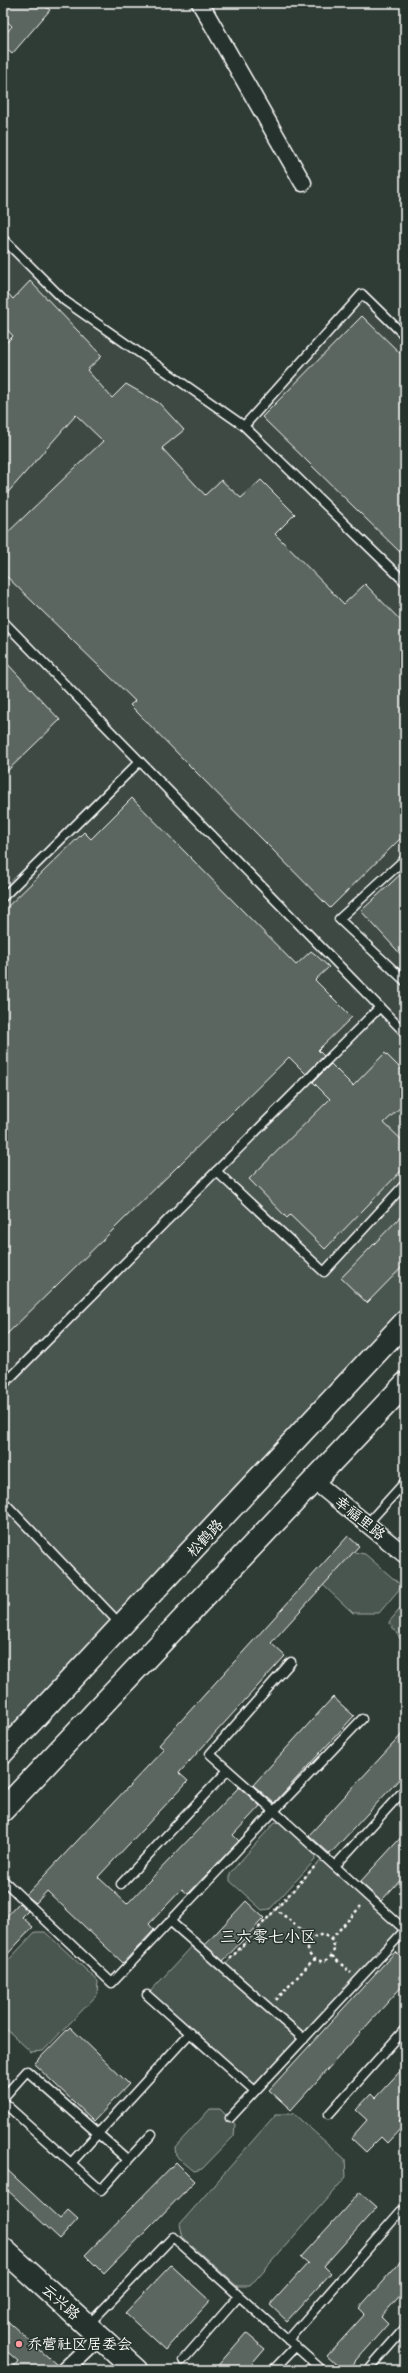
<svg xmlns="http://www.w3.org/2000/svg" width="408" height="2373" viewBox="0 0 408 2373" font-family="'Shantell Sans','LXGW WenKai TC',sans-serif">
  <rect width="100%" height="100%" fill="#2f3b35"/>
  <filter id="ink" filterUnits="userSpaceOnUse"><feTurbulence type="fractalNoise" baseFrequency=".025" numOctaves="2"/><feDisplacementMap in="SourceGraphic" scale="8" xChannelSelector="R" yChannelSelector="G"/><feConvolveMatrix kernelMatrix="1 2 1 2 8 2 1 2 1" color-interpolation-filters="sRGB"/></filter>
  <g filter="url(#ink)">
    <path fill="#3c4842" d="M3,239L65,301L243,426L362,294L405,336V1322L3,1752Z"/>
    <path fill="#4a544f" stroke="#a4aaa7" d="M380,1007L405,1033V1322L3,1752V1385Z
      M353,1552L365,1554L402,1586L379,1613H353L323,1585Z
      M405,1603V1646L389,1622Z
      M275,1822L282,1823L314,1851L315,1860L270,1909L262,1910L230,1881V1873Z
      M324,1857L405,1930L255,2091L147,1995L195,1943L223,1967Z
      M35,1932H45L98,1981L97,1995L43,2051L31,2052L3,2026V1966Z
      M210,2109H220L235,2124L234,2136L202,2169L194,2171L176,2156L175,2147Z
      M276,2114H294L345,2159L346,2177L250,2286H237L183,2238L180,2224Z"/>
    <path fill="#5b6661" stroke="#fff" d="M9,3H41L50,10L12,54L3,46V37L12,26L3,18V9Z
      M30,281L102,356L87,370L112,398L126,384L159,403L184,430L162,448L205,495L221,480L241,498L261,480L295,514L275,534L344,604L365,584L405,625V834L330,908L130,705L135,701L3,573V537L103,441L76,415L3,498V346L13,336L3,325V288L13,299Z
      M362,316L405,358V557L262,417Z
      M3,659L60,720L3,775Z
      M132,798L296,965L311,951L315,954L329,967L315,980L352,1017L318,1050L324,1056L306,1074L289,1057L3,1338V911L84,832L91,839Z
      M405,870V959L361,911Z
      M385,1053L405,1073V1103L384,1123L405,1143V1167L325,1249L290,1215L287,1218L249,1179L330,1099L313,1082L331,1064L353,1086Z
      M405,1212V1264L367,1303L341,1278Z
      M348,1536L359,1546L271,1643L285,1656L179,1773L188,1781L98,1877L127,1904L239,1787L260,1806L233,1835L239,1841L188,1894L182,1889L149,1924L154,1930L123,1963L47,1891L36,1903L26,1895L164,1749L159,1745Z
      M333,1697L354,1716L274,1803L253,1785Z
      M405,1731V1773L330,1854L309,1835Z
      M405,1833V1875L381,1901L360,1882Z
      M246,1901L264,1918L223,1961L205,1945Z
      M19,1903L28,1911L22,1917L33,1927L3,1959V1920Z
      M395,1952L405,1961V1983L291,2110L269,2090Z
      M70,2027L129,2084L94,2121L34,2064Z
      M405,2066V2115L399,2121L404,2125L387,2143L381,2137L366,2152L351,2138L367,2120L356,2110L371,2094L375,2098Z
      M176,2162L195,2181L104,2274L85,2255Z
      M3,2166L60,2219L68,2210L78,2219L60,2239L3,2186Z
      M360,2192L377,2207L324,2266L331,2273L287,2321L270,2305L308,2263L301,2257Z
      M405,2256V2290L381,2317L388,2324L347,2370H342L327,2356L365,2314L359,2308Z
      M171,2265L210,2301L165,2350L125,2313Z
      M3,2317L57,2365L56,2370H11L18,2361L3,2348Z
      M246,2333L265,2349L247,2370H214Z"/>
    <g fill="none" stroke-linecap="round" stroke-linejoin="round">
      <defs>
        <path id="service" d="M3,239L65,301L244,426L405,582
          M244,426L362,294L405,336
          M3,621L405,1033
          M405,859L339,919L405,981
          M3,897L140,761
          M216,1171L324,1272L405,1184
          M3,1385L380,1007
          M3,1501L121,1625
          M367,1524L405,1482
          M291,1662L210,1754L274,1811L362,1719
          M335,1866L405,1789
          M3,1880L112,1983L274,1811L405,1930
          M121,1884L228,1770
          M170,1921L304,2039
          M147,1995L255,2091
          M3,2098L27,2071L128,2160L101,2190L3,2102
          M329,2114L405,2029
          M230,2118L405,1930
          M128,2160L152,2134
          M71,2163L190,2033
          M88,2325L173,2237L322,2370
          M288,2340L401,2211
          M183,2360L239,2296
          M273,2370L296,2346
          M368,2370L405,2328"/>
        <path id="minor" d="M200,3L303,183
          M314,1481L405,1555
          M65,2370L100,2337"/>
        <path id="secondary" d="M3,1752L405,1322
          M3,1810L405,1384
          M3,2249L136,2370"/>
      </defs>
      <use href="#service" stroke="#fff" stroke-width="11"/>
      <use href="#minor" stroke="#fff" stroke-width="19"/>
      <use href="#secondary" stroke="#fff" stroke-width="25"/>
      <path stroke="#fff" stroke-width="2.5" stroke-dasharray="3 3" stroke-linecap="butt" d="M276,1909L316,1865
        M308 1948a13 13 0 1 1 26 0a13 13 0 1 1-26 0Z
        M331,1939L361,1906
        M332,1956L351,1973
        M230,1959L276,1909L311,1938
        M276,2000L314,1959"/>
      <use href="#service" stroke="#26332d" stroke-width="8"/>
      <use href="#minor" stroke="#26332d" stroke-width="16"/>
      <use href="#secondary" stroke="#26332d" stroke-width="22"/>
    </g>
  </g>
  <circle fill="#ff9aa2" stroke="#26332d" stroke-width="1.5" cx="19" cy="2344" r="4"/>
  <g text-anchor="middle" stroke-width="3" stroke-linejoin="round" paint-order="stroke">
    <g font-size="15" fill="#fff" stroke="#26332d">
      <text transform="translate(360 1518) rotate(39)" y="5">幸福里路</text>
      <text transform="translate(205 1538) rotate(-47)" y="5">松鹤路</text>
      <text transform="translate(61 2302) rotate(42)" y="5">云兴路</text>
    </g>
    <g font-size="15" fill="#fff" stroke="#26332d" text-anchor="start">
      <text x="27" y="2349">乔营社区居委会</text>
    </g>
    <g font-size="16" fill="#fff" stroke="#26332d">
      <text x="268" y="1942">三六零七小区</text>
    </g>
  </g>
  <rect width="408" height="2373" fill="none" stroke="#26332d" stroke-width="16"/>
  <rect x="8" y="8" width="392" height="2357" fill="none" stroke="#fff" stroke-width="1.5" filter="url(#ink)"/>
</svg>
